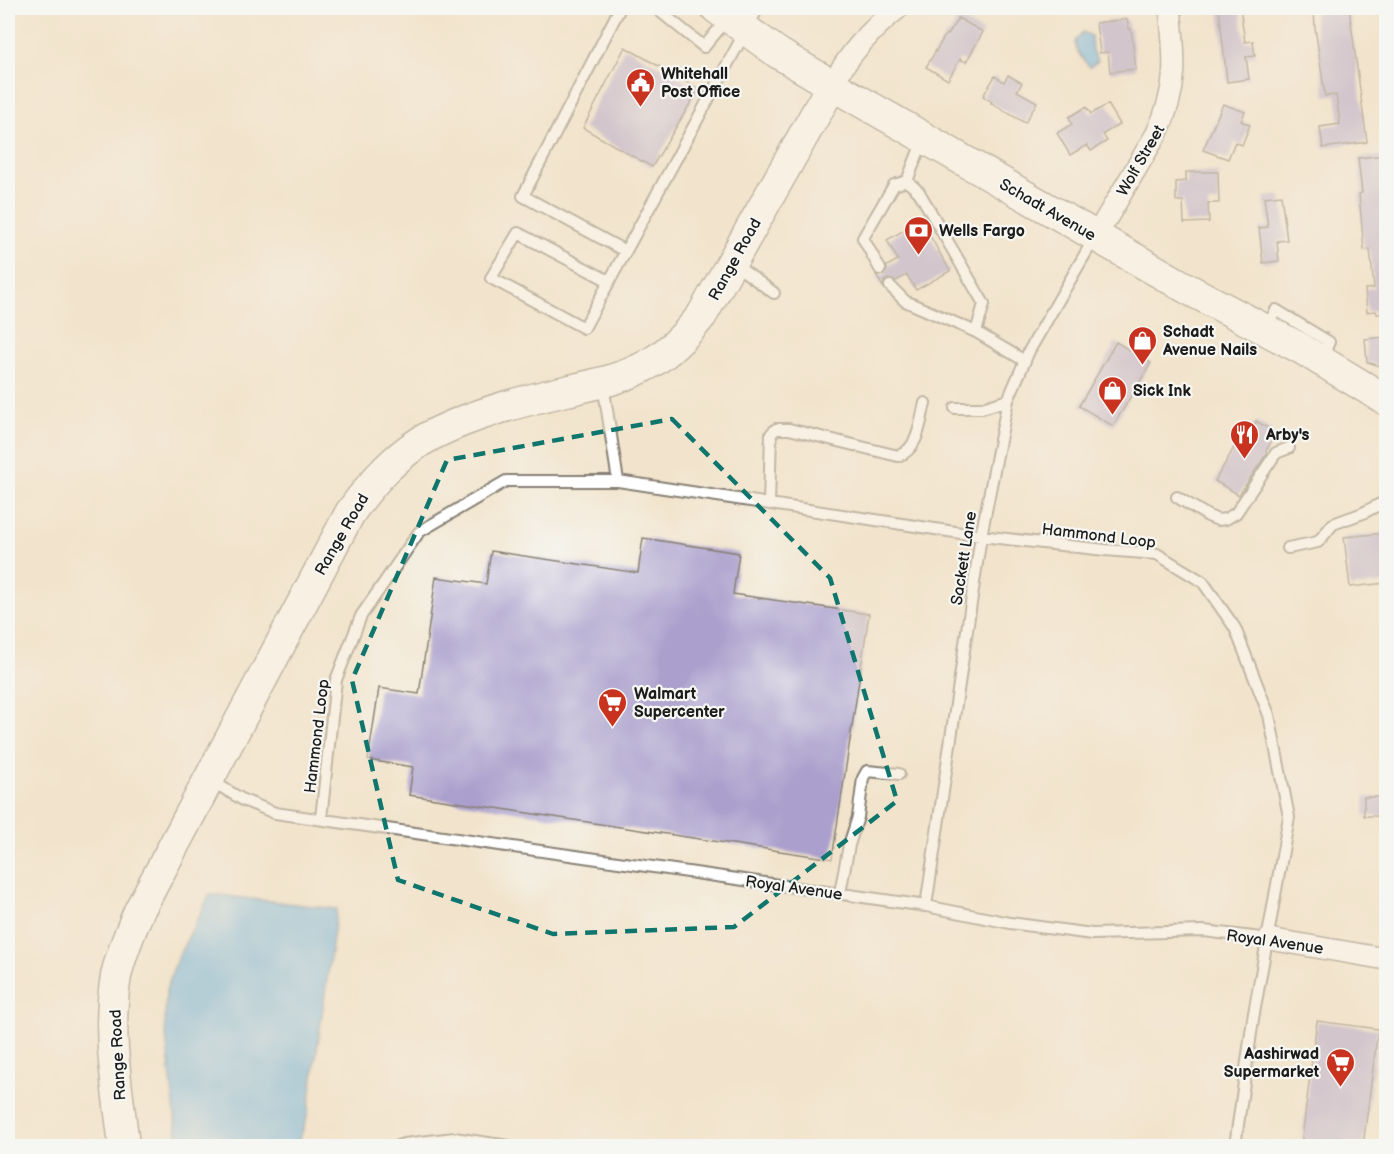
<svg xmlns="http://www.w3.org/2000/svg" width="1394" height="1154" viewBox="0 0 1394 1154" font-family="'Balsamiq Sans',sans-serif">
  <rect width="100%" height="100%" fill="#f6f6f2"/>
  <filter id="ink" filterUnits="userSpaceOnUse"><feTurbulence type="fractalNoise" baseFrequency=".0167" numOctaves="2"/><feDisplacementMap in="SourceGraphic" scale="12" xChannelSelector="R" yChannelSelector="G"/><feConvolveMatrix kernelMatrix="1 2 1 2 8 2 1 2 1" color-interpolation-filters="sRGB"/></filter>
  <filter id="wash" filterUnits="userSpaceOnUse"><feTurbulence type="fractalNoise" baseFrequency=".008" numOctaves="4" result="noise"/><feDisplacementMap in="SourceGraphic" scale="24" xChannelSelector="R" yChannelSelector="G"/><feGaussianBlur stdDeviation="1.35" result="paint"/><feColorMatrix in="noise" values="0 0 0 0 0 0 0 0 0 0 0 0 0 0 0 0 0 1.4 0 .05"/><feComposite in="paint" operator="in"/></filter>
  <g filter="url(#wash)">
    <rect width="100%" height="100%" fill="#f2e4cc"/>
    <path fill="#6cb3e3" stroke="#446880" stroke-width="1.5" d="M1083,32L1091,36L1092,51L1098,61L1090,67C1082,59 1076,52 1075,41Z
      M210,894L337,909L308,1113L300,1139L287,1146H181L178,1143L165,1025L166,990L177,959Z"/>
    <g id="blocks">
      <path fill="#aba0cd" d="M1219,8H1240L1245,42L1253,41L1255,56L1246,57L1249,79L1227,82Z
        M1325,8H1349L1367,142L1323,148L1320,127L1340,124L1336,95L1325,96L1315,27L1314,12L1325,11Z
        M958,18L983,32L966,62L960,59L948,80L926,67L946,34L948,35Z
        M1127,19L1129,29H1131L1136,69L1110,72L1108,52L1100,53L1096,23Z
        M625,47L699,89L652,167L583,128Z
        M1008,75L1022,83L1017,91L1037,102L1025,123L991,103L992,102L983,96L995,76L1004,82Z
        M1108,104L1120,124L1103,134L1107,141L1091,151L1087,145L1070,155L1057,133L1072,124L1069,117L1086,107L1091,114Z
        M1223,104L1245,112L1241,121L1250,125L1242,145L1235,142L1228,159L1203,150Z
        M1386,155V314H1377L1376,311L1367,312L1365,289L1374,288L1370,249L1364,250L1359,194L1362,193L1358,158Z
        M1186,172H1218L1219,203H1208L1209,222L1184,223L1183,201H1176V182L1186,181Z
        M1281,195L1287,240L1277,241L1279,261L1263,263L1259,228L1268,227L1264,197Z
        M921,220L950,271L916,290L907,275L896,281L888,279L884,281L883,287L876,275H884L887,270V266L898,260L887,240Z
        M1386,337V368L1367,362L1365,339Z
        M1116,342L1151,363L1113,426L1079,406Z
        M1256,421L1274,432L1271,436L1274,437L1266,451L1267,453L1239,495L1215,481L1239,439L1241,440L1251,424L1254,426Z
        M1385,533L1386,583L1350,587L1344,537Z
        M643,538L739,553L733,594L869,614L832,859L409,795L413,767L368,760L379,688L419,694L436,577L486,584L491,551L638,573Z
        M1364,797H1386V816H1364Z
        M1317,1021L1378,1029L1363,1146H1301Z"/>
    </g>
  </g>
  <g filter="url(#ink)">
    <use href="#blocks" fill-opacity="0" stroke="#878074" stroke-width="1.5"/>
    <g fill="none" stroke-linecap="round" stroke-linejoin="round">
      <defs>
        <path id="lane" d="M620,8L523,196L625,251
          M656,8L704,47L728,18
          M907,181L919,192L984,304L976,332
          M734,264L774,293
          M880,269L863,238L894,185L907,181L923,140
          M609,281L518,233L491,278L584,328L758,8
          M890,286L905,301L976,332L1025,361
          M1266,329L1276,310L1329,342L1322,358
          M603,384L618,481
          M955,408H982L1008,400
          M1177,497L1208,516L1218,520L1226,519L1236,513L1276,453L1289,448
          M769,504L771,434L776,429H789L898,456C919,449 920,422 925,403
          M1288,548L1318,542L1333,524L1363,513L1386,501
          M210,780L243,800L275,813L926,906L1010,923L1092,934L1204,931L1269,939
          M321,819L336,680L361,616L419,532L506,481H618L981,536L1105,550L1157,554L1203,582L1235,628L1269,715L1289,817L1253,1019L1235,1146
          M840,893L849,845L858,817L863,778L867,771L899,774
          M926,906L981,536L1008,400L1029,351L1095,237
          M398,1146L404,1144L454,1138L509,1146"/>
        <path id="street" d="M832,85C849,54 870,30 898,8
          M1096,236L1157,133C1179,86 1175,58 1170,8
          M1269,939L1386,959"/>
        <path id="secondary" d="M716,8L778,53L832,85L1188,289L1300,348L1386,400
          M124,1146C118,1090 106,1033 116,976C121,954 130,932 139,911L350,513C372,482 397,453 432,435C473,414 521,401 566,391C595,384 623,379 649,364C670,352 687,334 702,315L832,85"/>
      </defs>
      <use href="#lane" stroke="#878074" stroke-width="14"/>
      <use href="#street" stroke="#878074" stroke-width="24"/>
      <use href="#secondary" stroke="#878074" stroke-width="33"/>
      <use href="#lane" stroke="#fff" stroke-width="10"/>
      <use href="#street" stroke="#fff" stroke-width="21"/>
      <use href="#secondary" stroke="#fff" stroke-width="30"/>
    </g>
  </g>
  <path d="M0 0H1394V1154H0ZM672,419L830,578L897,801L734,927L553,934L398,880L352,680L447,460Z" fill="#f2e4cc" fill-opacity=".55" fill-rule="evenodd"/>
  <path fill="none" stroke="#0f766e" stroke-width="4.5" stroke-dasharray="12 8" stroke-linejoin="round" d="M672,419L830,578L897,801L734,927L553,934L398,880L352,680L447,460Z"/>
  <defs>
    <symbol id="civic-pin" viewBox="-11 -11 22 30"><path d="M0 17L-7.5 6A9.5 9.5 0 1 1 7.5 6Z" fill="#c8321e" stroke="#f6f6f2"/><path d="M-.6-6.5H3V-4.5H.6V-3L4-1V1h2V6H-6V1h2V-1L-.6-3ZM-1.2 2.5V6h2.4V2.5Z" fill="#fff"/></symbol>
    <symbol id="bank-pin" viewBox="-11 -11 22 30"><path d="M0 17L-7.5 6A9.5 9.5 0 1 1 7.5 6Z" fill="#c8321e" stroke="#f6f6f2"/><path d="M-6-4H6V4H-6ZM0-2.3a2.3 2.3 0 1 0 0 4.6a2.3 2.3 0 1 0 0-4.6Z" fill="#fff"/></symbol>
    <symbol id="shop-pin" viewBox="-11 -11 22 30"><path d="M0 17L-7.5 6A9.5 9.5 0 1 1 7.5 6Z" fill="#c8321e" stroke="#f6f6f2"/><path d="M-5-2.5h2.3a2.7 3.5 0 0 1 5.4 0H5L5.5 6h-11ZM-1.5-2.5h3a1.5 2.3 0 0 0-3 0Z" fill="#fff"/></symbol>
    <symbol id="restaurant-pin" viewBox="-11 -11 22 30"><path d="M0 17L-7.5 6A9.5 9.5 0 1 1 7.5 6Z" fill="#c8321e" stroke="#f6f6f2"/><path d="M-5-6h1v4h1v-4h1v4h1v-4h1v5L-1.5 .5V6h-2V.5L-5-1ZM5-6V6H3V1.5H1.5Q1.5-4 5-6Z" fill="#fff"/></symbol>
    <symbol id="supermarket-pin" viewBox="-11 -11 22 30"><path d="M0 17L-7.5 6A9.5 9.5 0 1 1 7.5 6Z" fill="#c8321e" stroke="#f6f6f2"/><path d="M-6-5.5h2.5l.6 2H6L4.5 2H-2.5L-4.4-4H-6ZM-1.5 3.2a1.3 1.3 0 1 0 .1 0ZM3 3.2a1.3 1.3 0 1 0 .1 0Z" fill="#fff"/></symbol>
  </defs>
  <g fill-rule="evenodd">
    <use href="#civic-pin" x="624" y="66" width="33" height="45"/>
    <use href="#bank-pin" x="902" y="214" width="33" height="45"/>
    <use href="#shop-pin" x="1126" y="324" width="33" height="45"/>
    <use href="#shop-pin" x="1096" y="374" width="33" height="45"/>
    <use href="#restaurant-pin" x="1228" y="418" width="33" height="45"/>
    <use href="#supermarket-pin" x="596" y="686" width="33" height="45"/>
    <use href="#supermarket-pin" x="1324" y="1046" width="33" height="45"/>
  </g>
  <g text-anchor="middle" stroke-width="4.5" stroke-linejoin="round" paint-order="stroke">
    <g font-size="16" font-weight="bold" fill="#1c1c1c" stroke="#f6f6f2" text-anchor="start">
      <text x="661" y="79">Whitehall<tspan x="661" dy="18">Post Office</tspan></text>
      <text x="939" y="236">Wells Fargo</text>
      <text x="1163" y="337">Schadt<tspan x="1163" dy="18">Avenue Nails</tspan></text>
      <text x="1133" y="396">Sick Ink</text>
      <text x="1266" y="440">Arby's</text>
      <text x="634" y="699">Walmart<tspan x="634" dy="18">Supercenter</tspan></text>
      <text x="1319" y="1059" text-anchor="end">Aashirwad<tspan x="1319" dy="18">Supermarket</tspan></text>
    </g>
    <g font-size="16" fill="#1c1c1c" stroke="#f6f6f2">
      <text transform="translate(1140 160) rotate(-60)" y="6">Wolf Street</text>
      <text transform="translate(1048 209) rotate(30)" y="6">Schadt Avenue</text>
      <text transform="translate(734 259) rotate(-61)" y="6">Range Road</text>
      <text transform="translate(341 534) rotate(-60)" y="6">Range Road</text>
      <text transform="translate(1099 535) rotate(7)" y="6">Hammond Loop</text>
      <text transform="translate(963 558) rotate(-81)" y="6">Sackett Lane</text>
      <text transform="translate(316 736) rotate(-83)" y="6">Hammond Loop</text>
      <text transform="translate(794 887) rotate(8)" y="6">Royal Avenue</text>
      <text transform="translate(1275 941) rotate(8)" y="6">Royal Avenue</text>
      <text transform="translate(117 1055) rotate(-93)" y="6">Range Road</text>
    </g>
  </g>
  <rect width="1394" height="1154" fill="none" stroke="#f6f6f2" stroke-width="30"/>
</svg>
